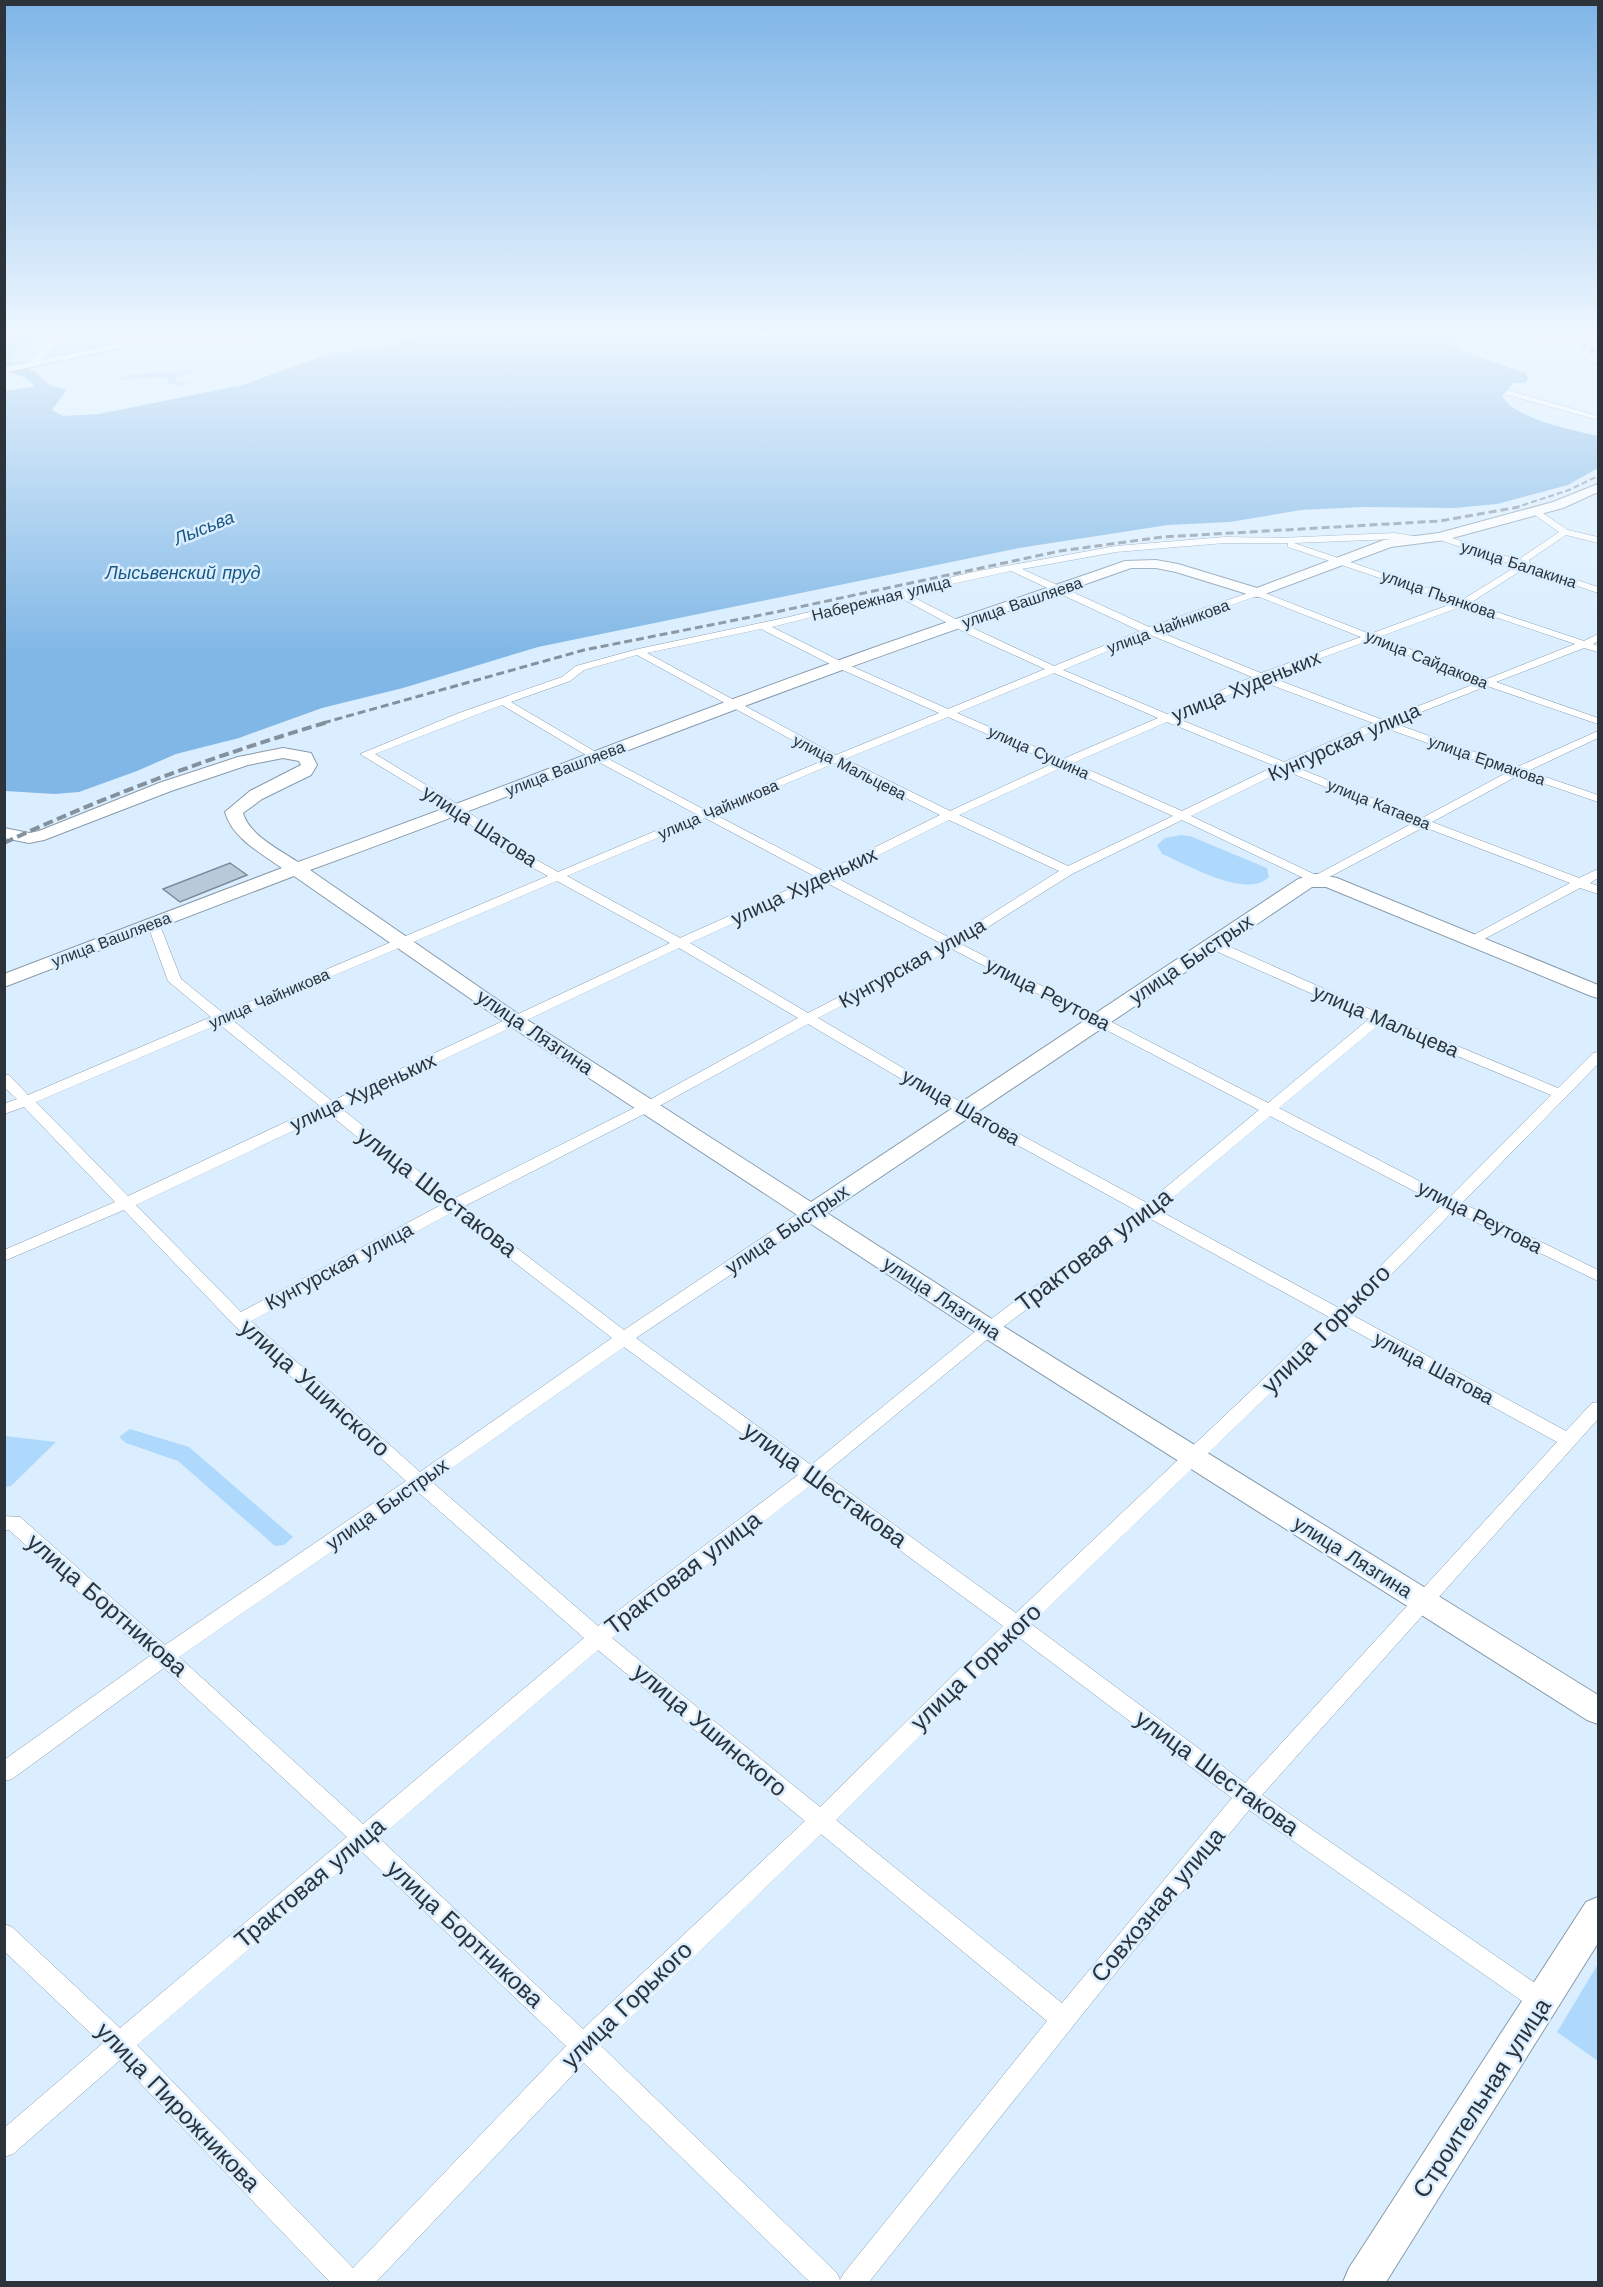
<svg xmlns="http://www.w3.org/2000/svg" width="1603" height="2287" viewBox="0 0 1603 2287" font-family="'Work Sans',sans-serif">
  <rect width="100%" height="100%" fill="#daeeff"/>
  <path fill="#afd9fc" d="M38,336H48L21,361L5,366V360Z
    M78,336H103L116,344L46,356L62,339Z
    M178,371H196L176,378L177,383L191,382L183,386L167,383L169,377L116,380L134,374Z
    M1181,835L1190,836L1267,868L1269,877C1247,900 1186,864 1162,854L1157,845L1165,838Z
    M130,1429L189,1447L293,1537L284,1545L275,1546L178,1461L126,1443L119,1437Z
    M5,1436L56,1442L11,1486L5,1487Z
    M1598,1964V2061L1557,2032Z"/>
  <path fill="#80b7e6" d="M5,336H38L5,360Z
    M417,336H1456L1452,343L1462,351L1525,373L1528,378L1525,383H1513L1502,396C1514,419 1574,430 1598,436V468L1568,485L1497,504L1454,508L1364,507L1301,510L1230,522L1168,525L1019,548L538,647L403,688L322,708L239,738L176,754L137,771L79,792L54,794L5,791V391L43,385L67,389L52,410L63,416L99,414L243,385L327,354L393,345Z"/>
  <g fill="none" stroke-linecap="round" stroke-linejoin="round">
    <path fill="#80b7e6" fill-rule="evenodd" d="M4,359L35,372L53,388L47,426H37L34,423L39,389L25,378L4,369Z"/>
  </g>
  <path fill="#b7cada" stroke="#798b9b" stroke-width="1.5" d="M230,863L247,875L180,902L163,889Z"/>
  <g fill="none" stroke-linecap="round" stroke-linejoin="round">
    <defs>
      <path id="street" d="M58,336H65L36,365H30V361Z
        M1548,336H1556L1598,360V365Z
        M1590,336H1598V341Z
        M1507,390L1598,416V420L1504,394Z
        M1535,508L1568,530L1598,537V543L1566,535L1529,560V564L1598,587V593L1525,568L1470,603L1584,641L1598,634V641L1593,644L1598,646V652L1584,648L1496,682L1598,718V724L1487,686L1393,723L1517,767L1598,731V738L1528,771L1598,795V802L1519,775L1432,822L1579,878L1598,869V878L1590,883L1598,886V894L1580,888L1473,945L1468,944L1467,941L1468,938L1570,883L1424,827L1316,884L1182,820L1072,874L961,944L1268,1103L1369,1019L1209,948L1208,945L1209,942H1219L1383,1015L1558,1088L1593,1053L1598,1052V1064L1462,1203L1598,1270V1281L1453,1211L1352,1315L1566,1431L1592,1403L1598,1402V1419L1262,1795L1551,1994L1555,2002L1551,2010L1543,2014L1535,2010L1249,1810L1105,1986L869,2282H810L584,2063L376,2282H330L119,2061L13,2154L4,2157V2128L102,2044L4,1951V1924L12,1927L120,2028L347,1837L164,1668L12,1779L4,1781V1760L150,1656L9,1530H4V1516L20,1517L165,1645L406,1481L233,1324L124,1210L4,1261V1250L115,1202L24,1107L4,1114V1104L17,1099L4,1087V1074L9,1075L28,1095L211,1017L168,981L147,923L148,920H158L159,923L181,979L223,1013L548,876L502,851L456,812L360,754L459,713L562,677L576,666L638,649L789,617L973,572L1116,546L1225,537L1279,538L1395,533L1419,537V541L1416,542L1395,539L1294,543L1462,600L1517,566L1437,539V535H1443L1520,561L1522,557L1559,532L1532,513V509ZM1225,543H1288V547L1454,603L1370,634L1257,590L1149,627L1022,569L1116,552ZM1011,571L1140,631L1054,666L977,630L907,594ZM897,596L970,635L1045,669L948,709L844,663L772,627ZM1257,596L1361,637L1261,673L1157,631ZM1463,606L1575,644L1487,679L1379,637ZM761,629L836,667L939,713L836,755L647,653ZM1148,634L1252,677L1167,714L1063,670ZM1370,640L1477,683L1383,720L1270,677ZM637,655L827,759L705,810L599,754L511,702L570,681L584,670ZM1054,673L1158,718L1063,759L957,713ZM1261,681L1373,723L1284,762L1176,718ZM502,705L591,758L696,814L558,872L510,845L464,808L375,754ZM948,717L1054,763L950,811L845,759ZM1167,722L1275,766L1182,811L1073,763ZM1383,727L1508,772L1422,818L1293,766ZM835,763L940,815L825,872L714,814ZM1063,767L1173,816L1068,866L959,815ZM1284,770L1413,823L1316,875L1191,816ZM705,818L816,877L680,938L567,876ZM949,820L1059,871L952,939L835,877ZM557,881L670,943L332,1101L231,1019ZM825,882L942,944L808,1013L690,943ZM679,948L798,1018L642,1104L453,1199L341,1108ZM952,949L1259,1110L1147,1203L971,1108L818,1018ZM219,1024L320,1106L128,1196L36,1102ZM808,1024L961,1114L1137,1211L983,1325L811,1465L636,1338L817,1217L819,1213L817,1209H805L624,1330L463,1207L652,1110ZM1380,1024L1551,1095L1450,1197L1279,1108ZM329,1114L441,1205L241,1312L136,1205ZM1270,1116L1441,1205L1339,1308L1158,1210ZM451,1213L612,1338L420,1472L251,1321ZM1149,1218L1329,1317L1016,1613L824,1474L995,1333ZM1342,1324L1557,1442L1245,1783L1031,1624ZM624,1347L798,1475L598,1626L432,1482ZM811,1485L1003,1626L820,1807L612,1638ZM418,1492L584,1638L363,1824L179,1657ZM1018,1637L1232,1798L1062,2003L836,1820ZM598,1650L805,1821L583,2029L379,1838ZM821,1834L1047,2021L844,2273L840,2280L837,2273L601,2046ZM362,1852L566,2046L353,2268L137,2045Z"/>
      <path id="secondary" d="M157,336H178L4,373V367Z
        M1598,484V492L1563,508L1445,540L1391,547L1257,597L1176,572L1156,568H1131C1036,602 940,634 845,669C666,734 489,805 310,870L521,1016L811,1202L1298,879L1316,874L1337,878L1598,985V998L1591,996L1326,887H1312L827,1213L998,1323L1598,1695V1724L1587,1720L980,1335L507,1024L294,876L4,987V974L282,868C261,853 232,838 225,812L250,791L301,765L299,761L283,758L248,765L171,791L44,840L29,843L4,838V828L29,833L39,831L159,783L238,757L283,748L311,753L317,765L311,775L262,799L243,813C249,835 280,850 298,862C477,798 654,727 834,662C930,627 1028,595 1125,561L1156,560L1178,564L1257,588L1384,540L1439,533L1553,502Z
        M1598,1897V1943L1386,2282H1343L1349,2268L1586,1902Z"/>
    </defs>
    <use href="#street" stroke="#889bab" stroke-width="1"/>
    <use href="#secondary" stroke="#889bab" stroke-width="2"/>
    <use href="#street" fill="#fff" fill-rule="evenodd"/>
    <use href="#secondary" fill="#fff" fill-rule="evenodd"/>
    <path stroke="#84919d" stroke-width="2" stroke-dasharray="6 3" stroke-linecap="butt" d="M1566,336L1598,354
      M1514,508L1569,490L1598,476"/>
    <path stroke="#84919d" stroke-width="3" stroke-dasharray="8 4" stroke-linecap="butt" d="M323,723L584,650L771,613L1060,551L1162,537L1440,521L1519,507"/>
    <path stroke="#84919d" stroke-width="4" stroke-dasharray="10 4.5" stroke-linecap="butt" d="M4,843C109,794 217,755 328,722"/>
  </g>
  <linearGradient id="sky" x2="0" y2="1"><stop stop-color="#7eb5e7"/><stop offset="0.51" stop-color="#eef7ff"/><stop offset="1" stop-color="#eef7ff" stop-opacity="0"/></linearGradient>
  <rect width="1603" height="656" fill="url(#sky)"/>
  <g text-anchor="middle" stroke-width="5" stroke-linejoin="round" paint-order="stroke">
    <g font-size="16" fill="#2c333a" stroke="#daeeff">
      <text transform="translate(1519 564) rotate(18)" y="6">улица Балакина</text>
      <text transform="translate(1439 594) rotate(19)" y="6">улица Пьянкова</text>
      <text transform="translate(881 598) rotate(-14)" y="6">Набережная улица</text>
      <text transform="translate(1022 602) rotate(-19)" y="6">улица Вашляева</text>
      <text transform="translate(1168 626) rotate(-20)" y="6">улица Чайникова</text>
      <text transform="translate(1427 659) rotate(22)" y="6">улица Сайдакова</text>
      <text transform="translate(1039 752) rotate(24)" y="6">улица Сушина</text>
      <text transform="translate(1487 760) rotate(19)" y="6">улица Ермакова</text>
      <text transform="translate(850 767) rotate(27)" y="6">улица Мальцева</text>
      <text transform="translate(565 768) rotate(-21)" y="6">улица Вашляева</text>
      <text transform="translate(1379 804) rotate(22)" y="6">улица Катаева</text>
      <text transform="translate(718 809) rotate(-23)" y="6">улица Чайникова</text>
      <text transform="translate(111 939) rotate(-21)" y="6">улица Вашляева</text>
      <text transform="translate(269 998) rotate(-23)" y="6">улица Чайникова</text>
    </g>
    <g font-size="18" font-style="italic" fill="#185682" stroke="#daeeff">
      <text transform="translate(204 528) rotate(-22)" y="6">Лысьва</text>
      <text x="183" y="579">Лысьвенский пруд</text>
    </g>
    <g font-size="20" fill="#2c333a" stroke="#daeeff">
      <text transform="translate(1246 686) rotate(-22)" y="7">улица Худеньких</text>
      <text transform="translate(1344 742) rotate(-24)" y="7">Кунгурская улица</text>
      <text transform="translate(480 826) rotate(33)" y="7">улица Шатова</text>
      <text transform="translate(804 886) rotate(-25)" y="7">улица Худеньких</text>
      <text transform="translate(1191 959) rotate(-34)" y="7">улица Быстрых</text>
      <text transform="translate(912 963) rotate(-29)" y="7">Кунгурская улица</text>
      <text transform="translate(1048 994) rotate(27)" y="7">улица Реутова</text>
      <text transform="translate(1386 1021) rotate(23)" y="7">улица Мальцева</text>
      <text transform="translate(535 1032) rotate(34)" y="7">улица Лязгина</text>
      <text transform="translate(363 1092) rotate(-25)" y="7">улица Худеньких</text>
      <text transform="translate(961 1107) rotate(30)" y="7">улица Шатова</text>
      <text transform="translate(1480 1217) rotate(27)" y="7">улица Реутова</text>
      <text transform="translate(787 1229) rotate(-34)" y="7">улица Быстрых</text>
      <text transform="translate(339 1266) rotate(-28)" y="7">Кунгурская улица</text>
      <text transform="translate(942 1298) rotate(33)" y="7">улица Лязгина</text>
      <text transform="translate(1434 1368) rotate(28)" y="7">улица Шатова</text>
      <text transform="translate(387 1504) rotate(-35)" y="7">улица Быстрых</text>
      <text transform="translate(1353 1557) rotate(32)" y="7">улица Лязгина</text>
    </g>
    <g font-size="24" fill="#2c333a" stroke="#daeeff">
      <text transform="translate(437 1192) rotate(38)" y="8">улица Шестакова</text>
      <text transform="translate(1094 1250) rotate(-37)" y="8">Трактовая улица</text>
      <text transform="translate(1326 1329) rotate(-45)" y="8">улица Горького</text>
      <text transform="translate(315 1388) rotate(42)" y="8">улица Ушинского</text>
      <text transform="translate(825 1485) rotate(36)" y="8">улица Шестакова</text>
      <text transform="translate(683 1573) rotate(-37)" y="8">Трактовая улица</text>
      <text transform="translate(107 1605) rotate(41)" y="8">улица Бортникова</text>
      <text transform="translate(976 1667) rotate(-44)" y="8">улица Горького</text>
      <text transform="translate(710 1730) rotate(40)" y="8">улица Ушинского</text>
      <text transform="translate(1217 1773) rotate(36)" y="8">улица Шестакова</text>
      <text transform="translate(310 1883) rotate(-40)" y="8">Трактовая улица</text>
      <text transform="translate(1158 1905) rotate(-50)" y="8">Совхозная улица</text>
      <text transform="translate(465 1934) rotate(43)" y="8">улица Бортникова</text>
      <text transform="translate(627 2005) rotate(-44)" y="8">улица Горького</text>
      <text transform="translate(1482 2098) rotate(-57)" y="8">Строительная улица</text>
      <text transform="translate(178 2107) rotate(46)" y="8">улица Пирожникова</text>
    </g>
  </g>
  <rect width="1603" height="2287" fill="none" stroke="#2c333a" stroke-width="12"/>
</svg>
